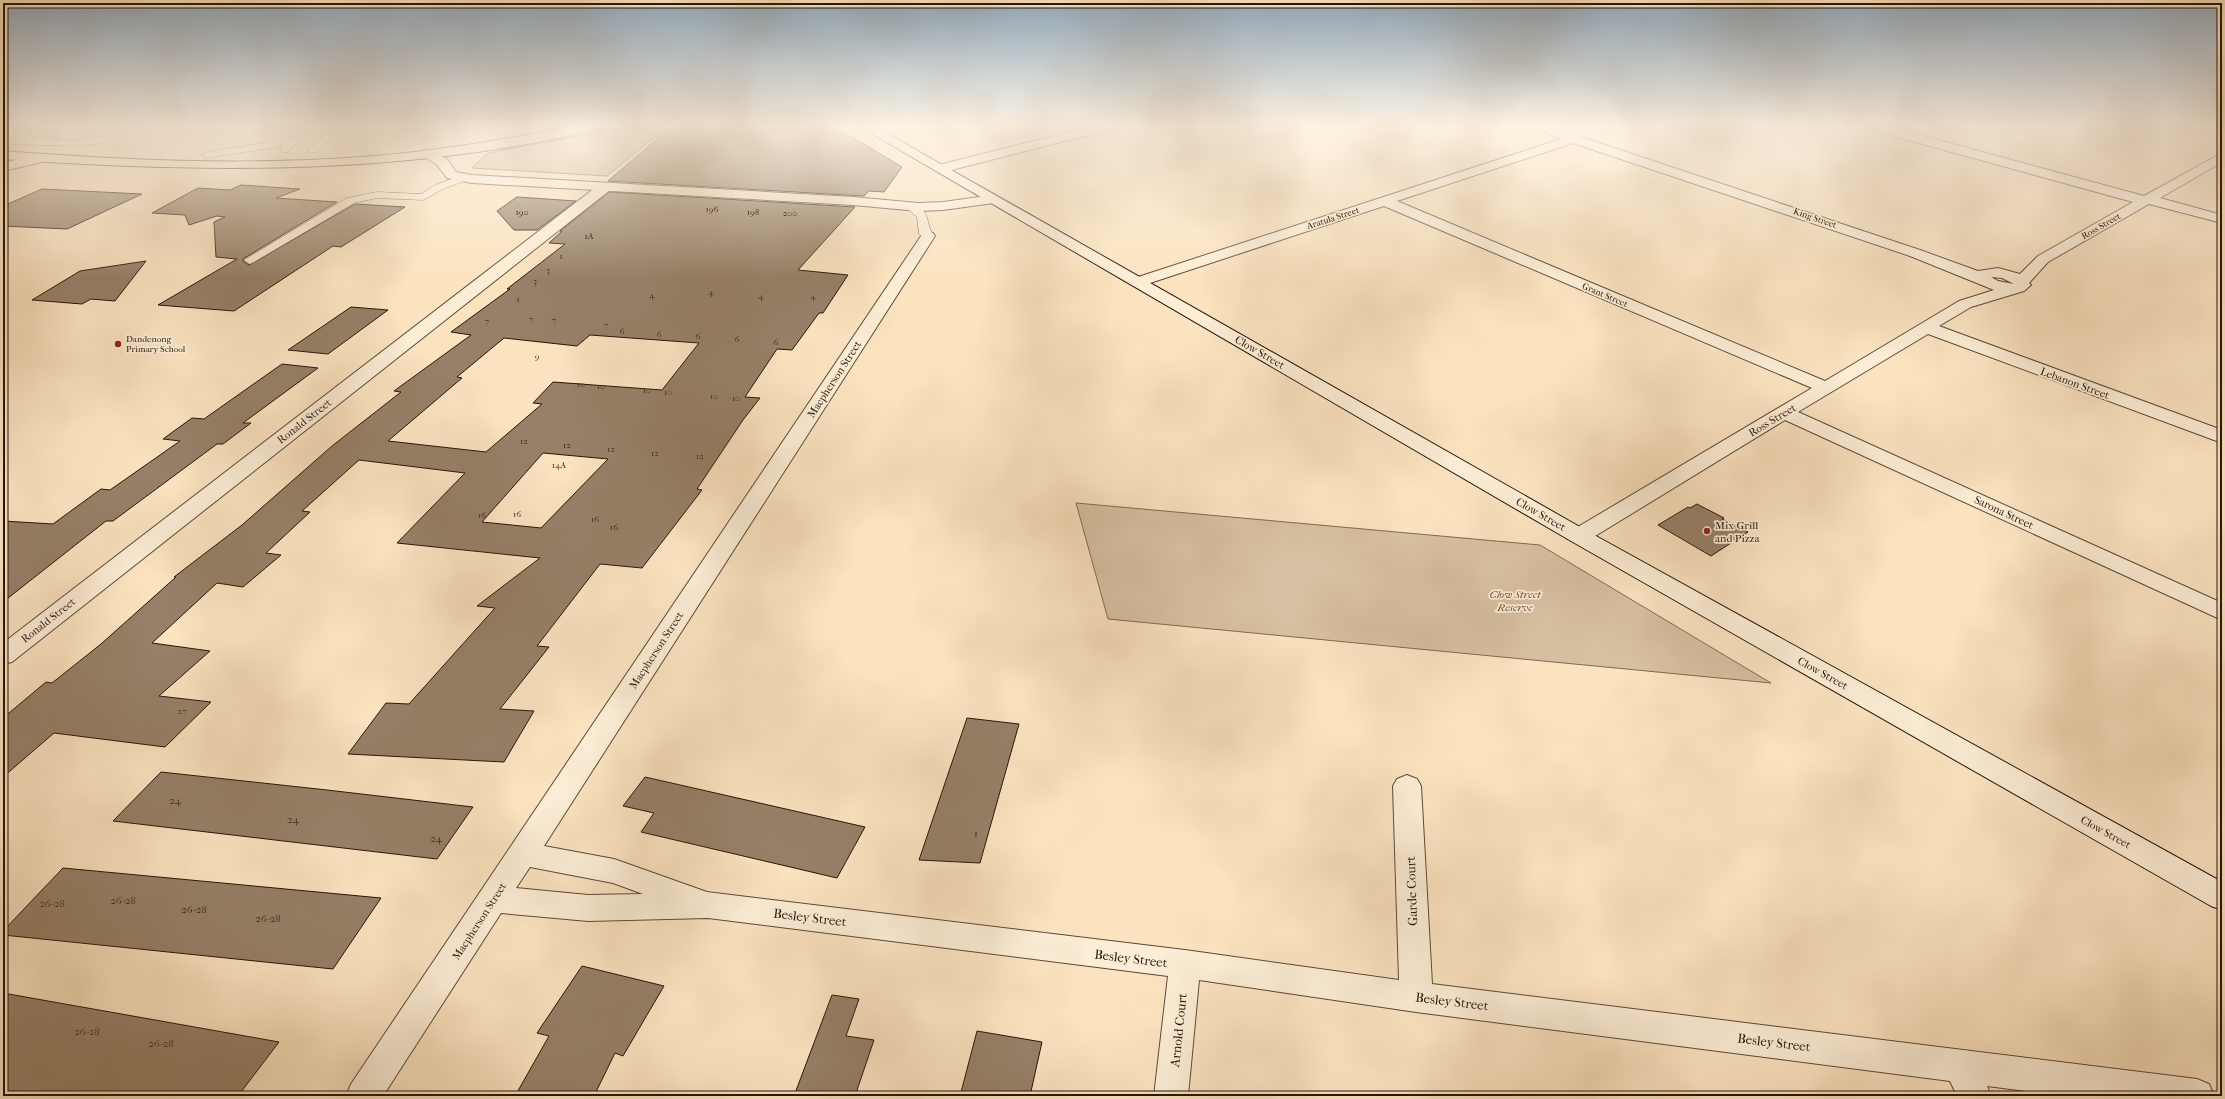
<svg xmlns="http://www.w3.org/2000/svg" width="2225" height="1099" viewBox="0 0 2225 1099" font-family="'IM FELL French Canon',serif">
  <rect width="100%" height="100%" fill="#fbe3c0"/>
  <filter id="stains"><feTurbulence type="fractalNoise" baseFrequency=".005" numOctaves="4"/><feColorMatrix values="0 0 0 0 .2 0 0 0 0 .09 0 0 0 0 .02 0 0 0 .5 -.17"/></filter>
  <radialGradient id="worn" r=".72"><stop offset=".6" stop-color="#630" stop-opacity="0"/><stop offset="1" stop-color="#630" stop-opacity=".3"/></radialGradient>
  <path fill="#d7c0a1" stroke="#806a54" d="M637,125H662L664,129L607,176L472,168L488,153Z
    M1076,503L1540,545L1771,683L1108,619Z"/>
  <path fill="#968068" stroke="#291408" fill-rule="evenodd" d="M674,125H832L902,167L884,192L869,191L864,196L608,181Z
    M241,185L300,189L276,198L337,202L243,259V261L249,265L355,204L405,207L341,247L333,246L234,311L158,305L237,259L216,257L214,222L225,217L217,216L189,225L185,215L152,213L198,188L230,190Z
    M42,189L142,194L67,229L3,226V206Z
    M609,192L855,207L798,270L848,275L823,313H819L792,350L777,349L745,397L760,398L743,420L697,489L702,490L642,568L600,564L537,646L549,647L500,709L534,711L504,762L348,754L386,703L409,704L495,608L477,606L540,558L397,543L465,473L359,460L302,511L310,512L266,553L281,555L243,587L217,583L152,643L210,651L159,696L211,702L165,747L54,733L3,777V718L46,682L52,683L101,644L176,577H174L242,525L332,446L401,392L394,391L471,335L451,332L510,289H507L565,244L549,243L562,231H560ZM590,335L699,343L662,390L553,382L533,403L542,404L486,452L388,441L462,378L457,377L504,338L577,346ZM543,453L608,459L541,528L482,522Z
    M517,197L576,201L537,230H514L497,211Z
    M146,261L115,301L91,299L82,304L32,300L80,271Z
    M351,307L388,310L328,354L288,350Z
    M282,364L318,368L243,423H251L223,444H217L113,521H106L3,602V521L53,524L101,489L110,490L180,441L163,439L192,418L204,419Z
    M1697,504L1724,518L1722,519L1748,532L1711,556L1658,525L1688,507L1690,508Z
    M967,718L1019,724L980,863L919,860Z
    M161,772L327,790L473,807L437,859L113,821Z
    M645,777L865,827L837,878L641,832L654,813L623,806Z
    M63,868L381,898L333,969L3,935V931Z
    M582,966L664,986L623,1056L615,1053L594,1096H515L549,1036L537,1033Z
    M3,993L279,1042L238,1096H3Z
    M832,995L859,999L846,1036L874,1040L855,1096H794Z
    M977,1031L1042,1042L1030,1096H960Z"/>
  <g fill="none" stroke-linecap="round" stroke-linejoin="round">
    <defs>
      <path id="service" d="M31,125L42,126L27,135L31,136L32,139L78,140L105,136L110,139C100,150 27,144 10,144L3,141V135L19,138L15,137V133Z
        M315,125H326L296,144L288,152H282L280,150L283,146L206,158L201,155L206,152L290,139Z
        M342,125H353L332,138L315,152H309V148L326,134Z
        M463,175L468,178L467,180L443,189L423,200L377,198L354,203L254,262L250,264L244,260L347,198L377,192L421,194L435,185Z
        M909,203C933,209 924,223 934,236L932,238H924L919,234L917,217L904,206Z"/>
      <path id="minor" d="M1097,125H1118L1116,128L940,173L933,169L935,166Z
        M1526,125H1545L1920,250L1978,271L1998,268L2020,274L2038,256L2133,202L1864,128L1862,125H1883L2144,196L2222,153V162L2160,198L2222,215V223L2149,204L2048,262L2029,283L2031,285L2024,291L1971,307L1939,326L2222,430V443L1928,334L1798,412L2222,603V620L1785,420L1587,541L1579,543L1571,541L1568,536L1571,531L1812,388L1384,206L1144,285H1132L1130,282L1132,279L1561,139ZM1573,143L1910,256L1994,290L1959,301L1825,381L1397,201ZM1991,277L2002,278L2014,284L1998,281Z
        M2190,125H2211L2222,128V136L2192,128Z
        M41,154L46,155L47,158L46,161L3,171V163Z
        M605,183L610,184L612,187L610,190L12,662L3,664V643L600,184Z
        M928,232L933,233L935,236L544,846L614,859L707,892L1185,950L1399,980L1393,786L1397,779L1407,775L1417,779L1421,786L1432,984L2197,1079L2209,1084L2214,1096H2066L1987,1086L1991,1096H1957L1950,1081L1416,1012L1199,980L1188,1096H1154L1168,976L708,918L588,921L501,913L383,1096H346L351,1084L921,236L923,233ZM530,867L613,883L643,894L588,895L516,888Z"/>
      <path id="tertiary" d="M426,150L447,159L456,172L472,175L853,197L918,203L943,202L994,195L1001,199L994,203L943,210L918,211L853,205L472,183L447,178L437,165L420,154Z"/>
      <path id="secondary" d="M857,125H872L1587,531L2222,882V910L2211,906L1571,541Z"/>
      <path id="trunk" d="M579,125H605L603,128C406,176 204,173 3,159V151C122,160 241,166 360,157C434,152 507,139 579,125Z"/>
    </defs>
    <use href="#service" stroke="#5e4836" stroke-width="1"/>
    <use href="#minor" stroke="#5e4836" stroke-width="2"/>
    <use href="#tertiary" stroke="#5e4836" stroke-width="2"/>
    <use href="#secondary" stroke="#291408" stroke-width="2"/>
    <use href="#trunk" stroke="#291408" stroke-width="2"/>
    <use href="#service" fill="#fcedd6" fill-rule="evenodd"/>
    <use href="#minor" fill="#fcedd6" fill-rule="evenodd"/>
    <use href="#tertiary" fill="#fcedd6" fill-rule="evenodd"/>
    <use href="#secondary" fill="#fcedd6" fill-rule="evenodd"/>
    <use href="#trunk" fill="#fbe3c0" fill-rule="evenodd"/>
  </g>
  <linearGradient id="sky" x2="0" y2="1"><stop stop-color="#93abbf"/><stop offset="0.45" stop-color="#fdf2e3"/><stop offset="1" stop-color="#fdf2e3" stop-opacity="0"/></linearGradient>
  <rect width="2225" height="279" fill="url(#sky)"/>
  <g fill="#8f2418" stroke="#fcedd6" stroke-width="1.5">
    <circle cx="118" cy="344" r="4"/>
    <circle cx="1707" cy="531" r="4"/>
  </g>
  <g text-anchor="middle" stroke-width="3.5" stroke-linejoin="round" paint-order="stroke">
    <g font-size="9" fill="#442f20">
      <text x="712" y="212">196</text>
      <text x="522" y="215">190</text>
      <text x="753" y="215">198</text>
      <text x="790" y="216">200</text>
      <text x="589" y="239">1A</text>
      <text x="561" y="259">1</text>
      <text x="548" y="273">3</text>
      <text x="535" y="284">3</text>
      <text x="711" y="295">4</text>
      <text x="652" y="298">4</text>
      <text x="761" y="299">4</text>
      <text x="813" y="299">4</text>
      <text x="518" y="302">5</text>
      <text x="531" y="322">7</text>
      <text x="554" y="323">7</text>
      <text x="487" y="324">7</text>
      <text x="606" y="328">7</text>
      <text x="622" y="334">6</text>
      <text x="659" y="337">6</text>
      <text x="698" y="339">6</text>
      <text x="737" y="342">6</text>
      <text x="776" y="345">6</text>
      <text x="537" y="359">9</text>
      <text x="581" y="387">10</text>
      <text x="601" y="389">10</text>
      <text x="647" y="393">10</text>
      <text x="668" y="395">10</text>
      <text x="714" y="399">10</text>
      <text x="736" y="401">10</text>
      <text x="524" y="444">12</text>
      <text x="567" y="448">12</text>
      <text x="611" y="452">12</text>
      <text x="655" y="456">12</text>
      <text x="700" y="459">12</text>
      <text x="559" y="468">14A</text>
      <text x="517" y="517">16</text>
      <text x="482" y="518">16</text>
      <text x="595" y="522">16</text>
      <text x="614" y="530">16</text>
      <text x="182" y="714">27</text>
    </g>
    <g font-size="9" fill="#291408" stroke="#fcedd6">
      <text transform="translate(1333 218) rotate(-18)" y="3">Aratula Street</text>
      <text transform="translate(1815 218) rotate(19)" y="3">King Street</text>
      <text transform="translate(2101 226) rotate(-30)" y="3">Ross Street</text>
      <text transform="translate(1605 295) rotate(23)" y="3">Grant Street</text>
    </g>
    <g font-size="9" fill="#291408" stroke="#fcedd6" text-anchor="start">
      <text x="126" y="342">Dandenong<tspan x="126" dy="10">Primary School</tspan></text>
    </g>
    <g font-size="11" fill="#291408" stroke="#fcedd6">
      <text transform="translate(1260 352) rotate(30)" y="4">Clow Street</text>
      <text transform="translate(834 379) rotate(-57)" y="4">Macpherson Street</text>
      <text transform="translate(2075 383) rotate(20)" y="4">Lebanon Street</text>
      <text transform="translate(1772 420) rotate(-31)" y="4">Ross Street</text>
      <text transform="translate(304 421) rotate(-38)" y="4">Ronald Street</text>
      <text transform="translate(2004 512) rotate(25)" y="4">Sarona Street</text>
      <text transform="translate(1541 514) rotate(30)" y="4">Clow Street</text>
      <text transform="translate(48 620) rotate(-38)" y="4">Ronald Street</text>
      <text transform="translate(656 650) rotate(-57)" y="4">Macpherson Street</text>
      <text transform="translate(1823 673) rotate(29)" y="4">Clow Street</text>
      <text transform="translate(2106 832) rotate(29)" y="4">Clow Street</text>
      <text transform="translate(479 921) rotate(-57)" y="4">Macpherson Street</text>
    </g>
    <g font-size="11" fill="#291408" stroke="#fcedd6" text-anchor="start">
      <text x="1715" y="529">Mix Grill<tspan x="1715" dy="13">and Pizza</tspan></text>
    </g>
    <g font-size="11" font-style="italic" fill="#66503e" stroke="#fcedd6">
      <text x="1515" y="598">Clow Street<tspan x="1515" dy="13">Reserve</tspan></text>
    </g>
    <g font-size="11" fill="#442f20">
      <text x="175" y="804">24</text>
      <text x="293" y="823">24</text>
      <text x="976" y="837">1</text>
      <text x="436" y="842">24</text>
      <text x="123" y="904">26-28</text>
      <text x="52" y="907">26-28</text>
      <text x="194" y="913">26-28</text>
      <text x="268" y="922">26-28</text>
      <text x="87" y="1035">26-28</text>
      <text x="161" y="1047">26-28</text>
    </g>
    <g font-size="13" fill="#291408" stroke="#fcedd6">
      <text transform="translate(1411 891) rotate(-92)" y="5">Garde Court</text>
      <text transform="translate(810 917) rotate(7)" y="5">Besley Street</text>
      <text transform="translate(1131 958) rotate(7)" y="5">Besley Street</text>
      <text transform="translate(1452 1001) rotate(7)" y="5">Besley Street</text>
      <text transform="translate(1178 1030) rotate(-84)" y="5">Arnold Court</text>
      <text transform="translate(1774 1042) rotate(7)" y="5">Besley Street</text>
    </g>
  </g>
  <rect width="2225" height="1099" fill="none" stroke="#fbe3c0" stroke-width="16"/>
  <rect x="4" y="4" width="2217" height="1091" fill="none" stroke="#291408" stroke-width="2"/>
  <rect x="8" y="8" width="2209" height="1083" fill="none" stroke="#291408"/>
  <rect width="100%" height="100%" filter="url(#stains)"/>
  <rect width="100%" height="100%" fill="url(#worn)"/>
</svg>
